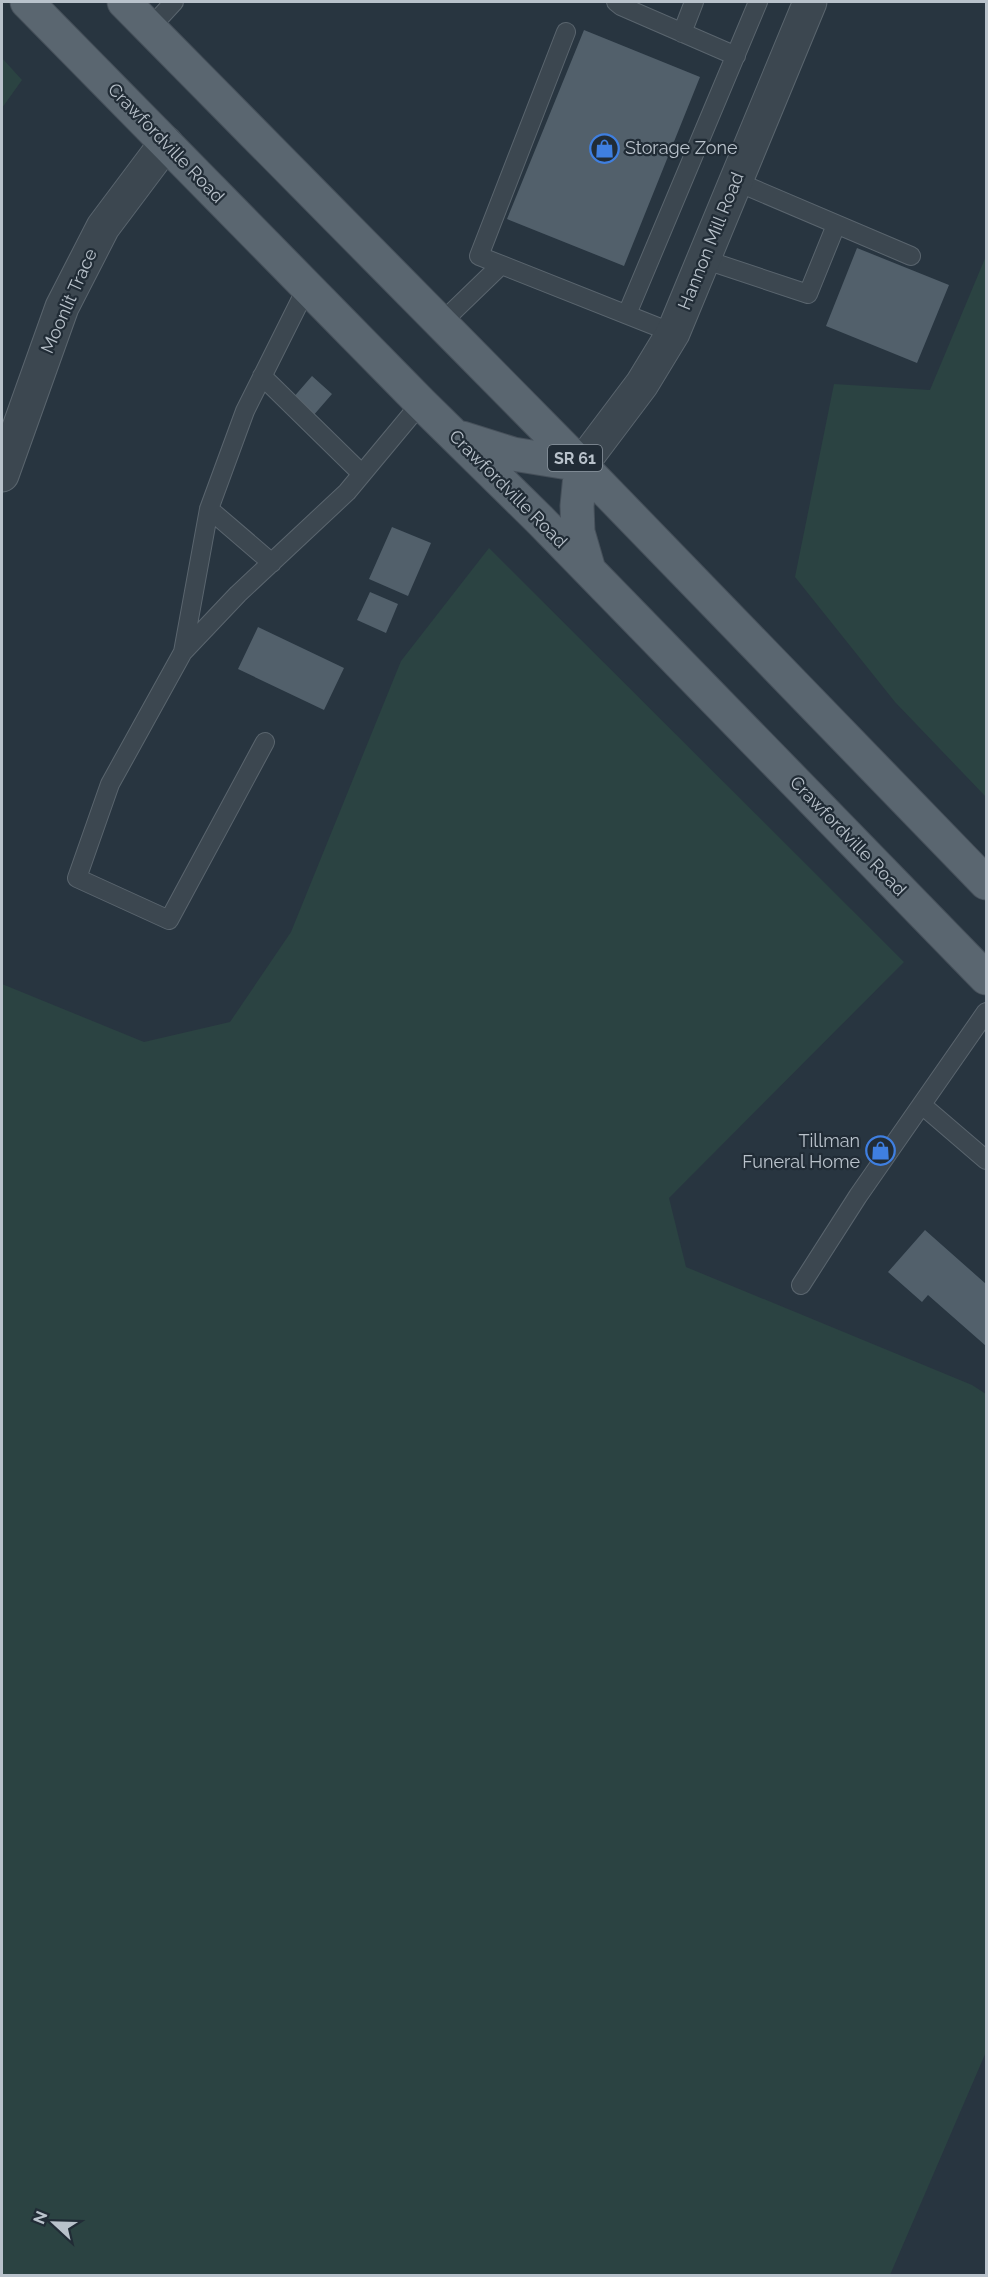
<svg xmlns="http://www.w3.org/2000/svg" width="988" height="2277" viewBox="0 0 988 2277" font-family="Raleway,sans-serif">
  <rect width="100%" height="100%" fill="#283540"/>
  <path fill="#2b4342" d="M2,58L22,80L2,108Z
    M986,256V797L895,702L795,577L834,384L930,390Z
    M489,548L904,962L669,1198L686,1267L972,1385L986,1394V2052L890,2275H2V984L144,1042L230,1022L291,932L401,661Z"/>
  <path fill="#52606b" d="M584,30L700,77L624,266L507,219Z
    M857,248L949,285L917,363L826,326Z
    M312,376L332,394L312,417L292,399Z
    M392,527L431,543L408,596L369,579Z
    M370,592L398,604L386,633L357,620Z
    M258,627L344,668L324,710L238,669Z
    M925,1230L986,1284V1346L928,1295L922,1302L888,1272Z"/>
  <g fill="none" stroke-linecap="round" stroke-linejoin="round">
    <defs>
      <path id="lane" d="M616,2L621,6L736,56
        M150,28L174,2
        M566,32L479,256L673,333
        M682,33L694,2
        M735,181L911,256
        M703,259L808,294L836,225
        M627,314L758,2
        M441,323L501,265
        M262,376L362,474
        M209,509L272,563
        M183,652L209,509L245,411L307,287
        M265,742L169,920L77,878L110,784L183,652L238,594L347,492L421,403
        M922,1105L986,1160
        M801,1285L858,1196L986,1012"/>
      <path id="street" d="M581,465L642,384L673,333L810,2
        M2,475L62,307L103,227L166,143"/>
      <path id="primary" d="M27,2L421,403L540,520L986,978
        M124,2L581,465L986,883
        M462,438L513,454L581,465L577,506L578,532L589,570"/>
    </defs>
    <use href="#lane" stroke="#5a656e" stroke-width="20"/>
    <use href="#street" stroke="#5a656e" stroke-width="35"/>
    <use href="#primary" stroke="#46505a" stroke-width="35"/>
    <use href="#lane" stroke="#3c4750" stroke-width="18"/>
    <use href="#street" stroke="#3c4750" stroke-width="33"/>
    <use href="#primary" stroke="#5a6670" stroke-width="33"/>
  </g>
  <defs>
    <symbol id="shop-ring" viewBox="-11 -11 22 22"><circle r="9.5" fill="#212c36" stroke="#3f7fe0" stroke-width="1.5"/><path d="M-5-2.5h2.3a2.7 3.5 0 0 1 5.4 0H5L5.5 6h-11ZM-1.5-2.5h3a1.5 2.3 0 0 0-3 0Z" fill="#3f7fe0"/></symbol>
  </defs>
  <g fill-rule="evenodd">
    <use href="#shop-ring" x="588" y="132" width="33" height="33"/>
    <use href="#shop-ring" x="864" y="1134" width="33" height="33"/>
  </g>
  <g text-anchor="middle" stroke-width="4.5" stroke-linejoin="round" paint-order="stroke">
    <rect fill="#212c36" stroke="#8b959e" stroke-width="1.5" x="548" y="445" width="54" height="26" rx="4.5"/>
    <g font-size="16" font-weight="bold" fill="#b9c2cb">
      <text x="575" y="464">SR 61</text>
    </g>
    <g font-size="18" fill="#b9c2cb" stroke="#212c36">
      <text transform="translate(166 143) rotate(46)" y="6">Crawfordville Road</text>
      <text transform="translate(711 241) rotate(-68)" y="6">Hannon Mill Road</text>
      <text transform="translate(69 301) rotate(-66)" y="6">Moonlit Trace</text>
      <text transform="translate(508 489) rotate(45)" y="6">Crawfordville Road</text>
      <text transform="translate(848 836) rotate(46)" y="6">Crawfordville Road</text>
    </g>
    <g font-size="18" fill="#b9c2cb" stroke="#212c36" text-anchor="start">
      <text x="625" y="154">Storage Zone</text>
      <text x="860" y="1147" text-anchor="end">Tillman<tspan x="860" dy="21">Funeral Home</tspan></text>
    </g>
  </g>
  <rect width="988" height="2277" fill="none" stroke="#b9c2cb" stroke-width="6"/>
  <g transform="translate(54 2223) rotate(292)" stroke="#212c36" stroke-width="4.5" paint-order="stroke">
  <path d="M0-4.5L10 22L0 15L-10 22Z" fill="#b9c2cb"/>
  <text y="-9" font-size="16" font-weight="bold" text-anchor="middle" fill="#b9c2cb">N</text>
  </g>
</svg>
